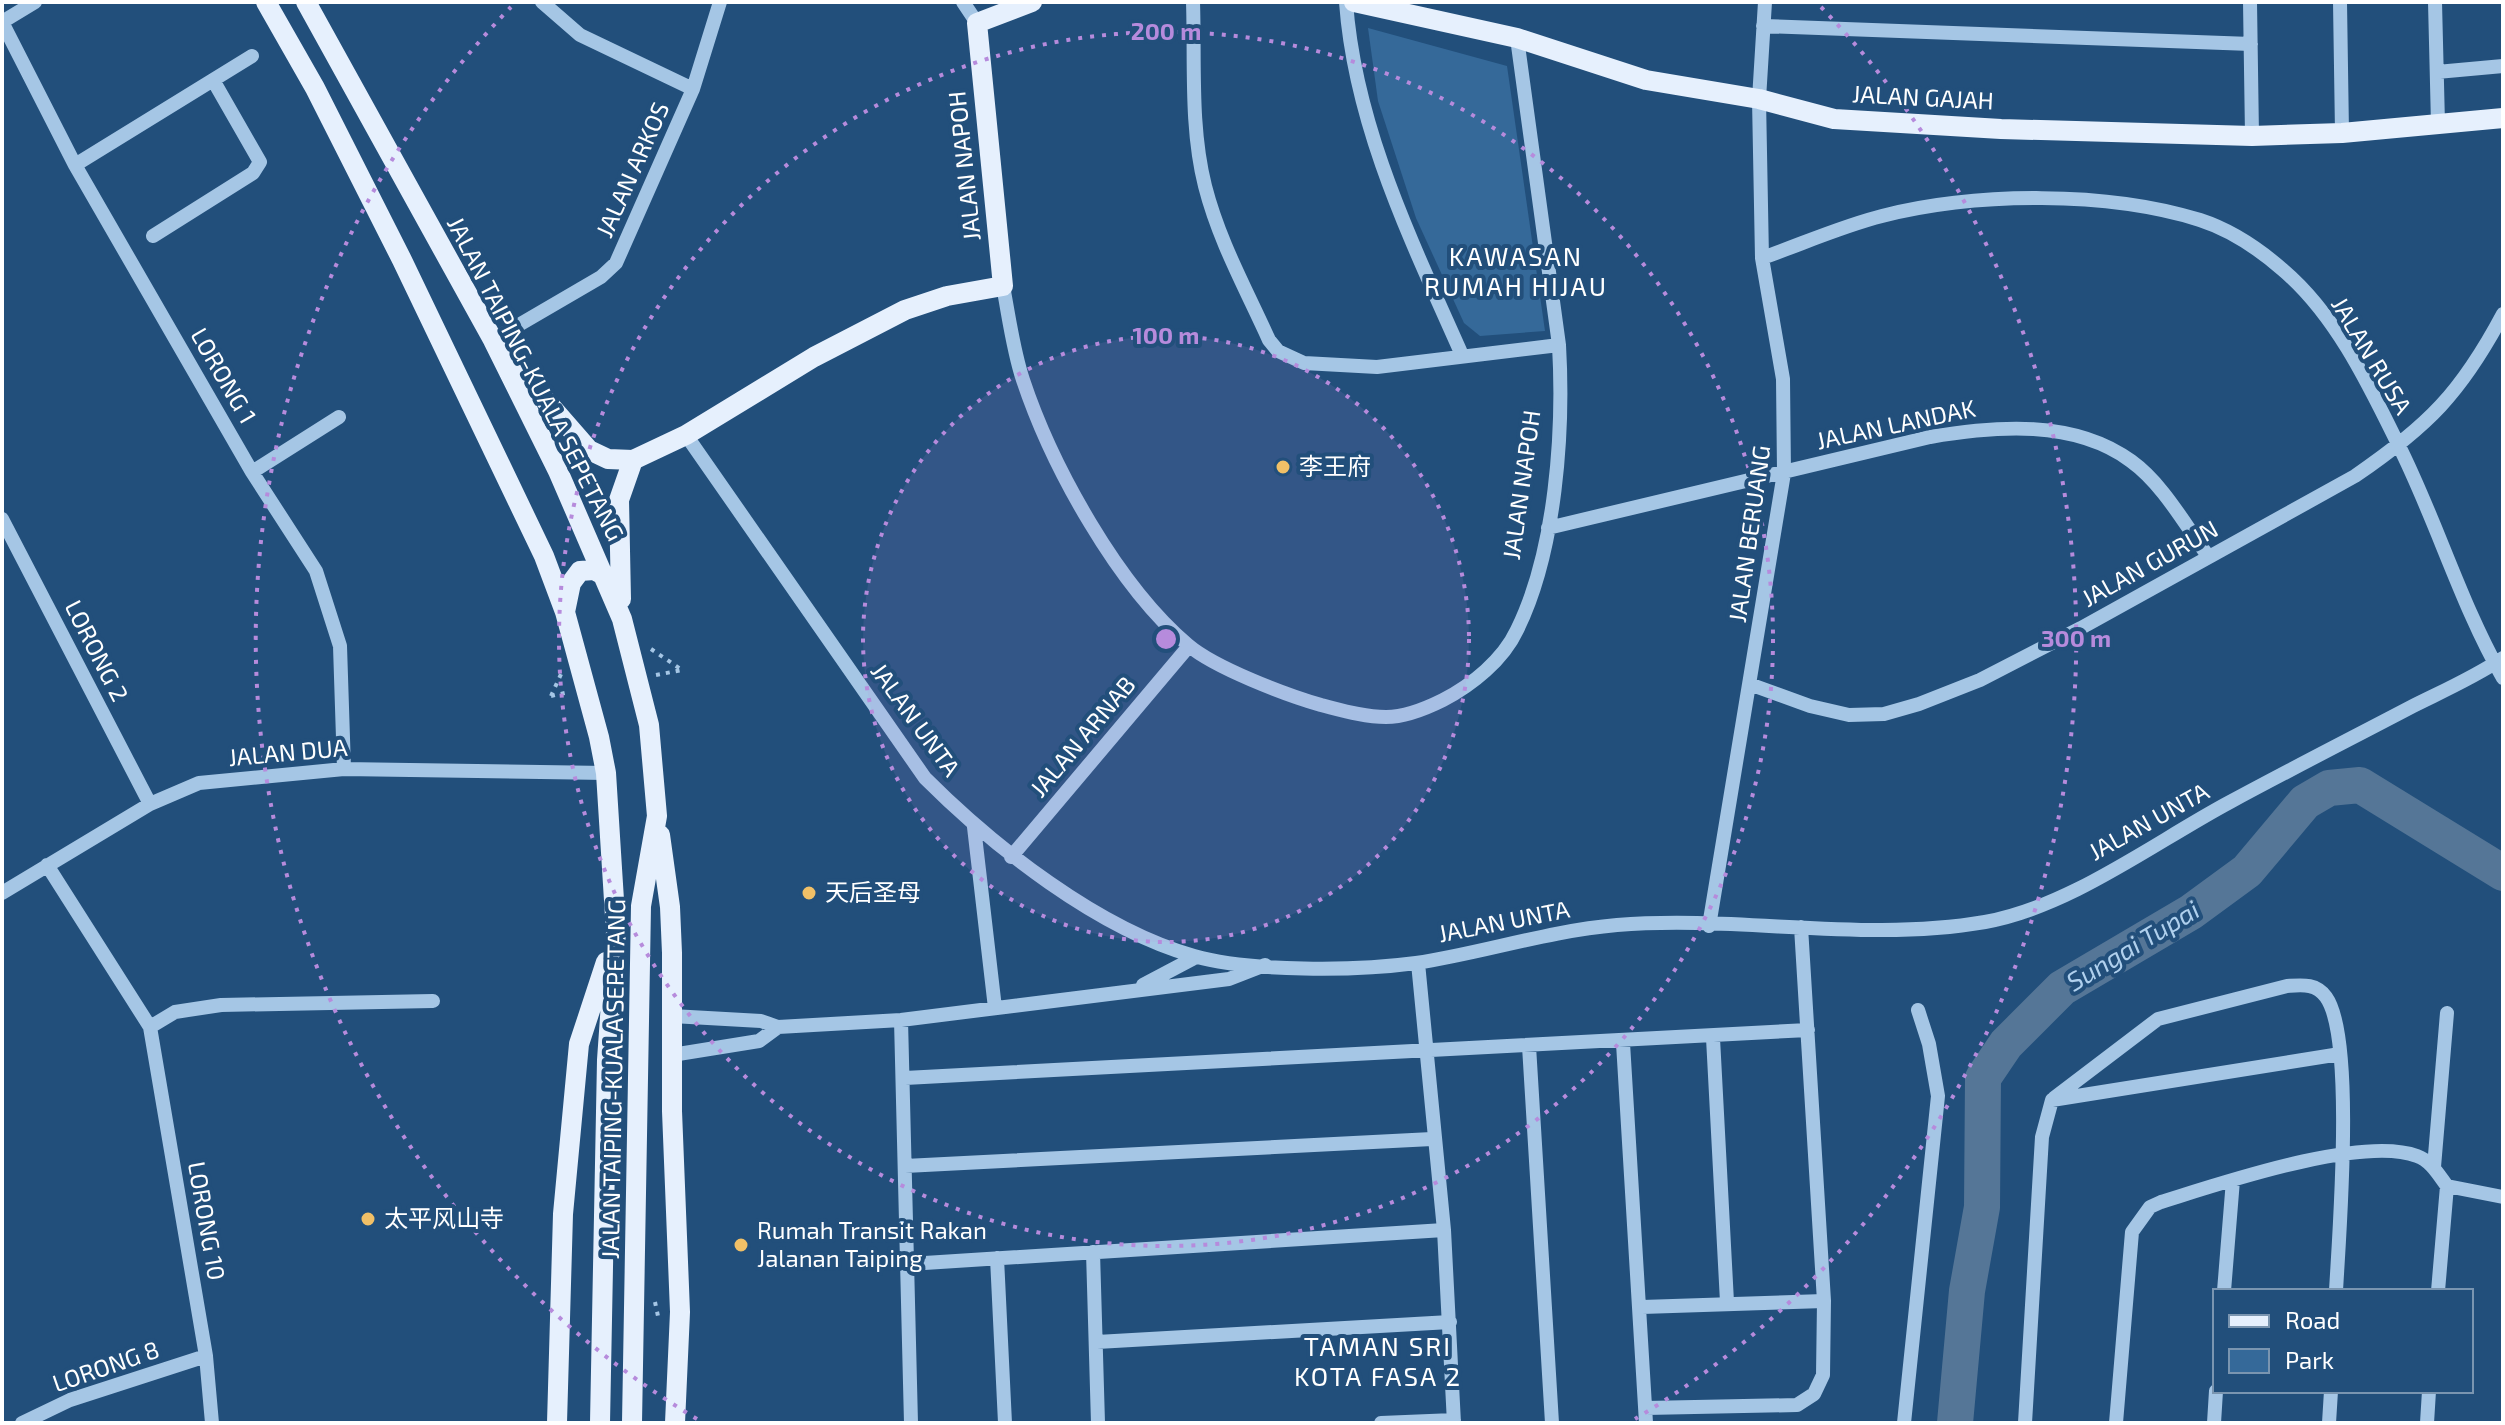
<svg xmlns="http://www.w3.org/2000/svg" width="2505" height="1425" viewBox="0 0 2505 1425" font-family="'Exo 2','Noto Sans SC',sans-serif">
  <rect width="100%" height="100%" fill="#224f7b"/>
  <path fill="#356999" d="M1368,28L1507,66L1545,331L1480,336L1464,323L1416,218L1378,101Z"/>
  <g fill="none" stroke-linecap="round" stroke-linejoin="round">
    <path stroke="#557697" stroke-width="36" d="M1955,1423L1967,1291L1982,1207L1983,1078L2006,1044L2062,988L2191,912L2247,871L2305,802L2329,788L2360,785L2503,873"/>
    <path stroke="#a5c6e5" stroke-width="4" stroke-dasharray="4 6" stroke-linecap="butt" d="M651,649L682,670
      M656,675L682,670
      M551,696L569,692
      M551,696L562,672
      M655,1302L659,1321"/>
    <path stroke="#a5c6e5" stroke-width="14" d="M35,2L2,22L75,165L252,472L316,571L340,646L344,769
      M542,2L580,35L693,89
      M963,2L977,23
      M1193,2C1195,62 1190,127 1205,186C1219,241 1246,289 1269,340L1278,351L1304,363L1377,367L1559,345
      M1346,2C1355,127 1412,242 1462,355
      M2250,2L2252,136
      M2340,2L2342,133
      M2435,2L2438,124
      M1763,26L2251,44
      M2437,72L2503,66
      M75,165L252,56
      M153,236L253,173L260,162L213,80
      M1762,258C1802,244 1842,226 1882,216C1977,192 2107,191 2200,220C2231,230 2259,249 2283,270C2336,315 2369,385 2399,446C2437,522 2461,605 2503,678
      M1003,286C1009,317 1013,350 1023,380C1052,467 1118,586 1188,645C1215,668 1286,695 1321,705C1341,710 1364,717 1386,717C1405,717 1427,708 1443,700C1472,685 1503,660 1517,630C1556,551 1564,431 1559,345L1517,38
      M493,340L601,277L616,263L693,89L720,2
      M686,435L925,778C994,847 1098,929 1194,956C1250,972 1357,971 1416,963C1483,953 1547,931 1617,925C1739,915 1864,943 1985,922C2070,907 2155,842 2230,802C2291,769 2352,738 2413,706C2443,691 2475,677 2503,658
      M252,472L339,417
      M2,519L150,804
      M1548,528L1930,437C1995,426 2074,419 2131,461C2163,484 2185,525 2208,556
      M1752,685L1810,706L1849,715L1884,714L1919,704L1980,680L2081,628L2355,476C2428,426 2461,393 2503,314
      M974,827L995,1008
      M1011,857L1189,646
      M47,865L150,1027L206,1356L212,1423
      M2,893L150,804L199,783L344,769L606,773
      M1709,926L1784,473L1783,379L1762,258L1759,99L1765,2
      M1418,963L1444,1230L1454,1423
      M1143,985L1196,957
      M672,1016L761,1021L778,1027L901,1020L1229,979L1265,965
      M901,1020L911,1423
      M150,1027L175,1012L221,1005L433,1001
      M1713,1038L1727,1302
      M1623,1043L1646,1423
      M1529,1046L1552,1423
      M672,1055L759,1041L778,1027
      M905,1078L1808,1030
      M2054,1098L2158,1019L2287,986C2302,985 2316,983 2326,997C2355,1037 2339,1235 2336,1291
      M905,1166L1432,1139
      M2434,1167L2447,1013
      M2447,1186L2503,1197
      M1093,1252L1098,1423
      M997,1258L1005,1423
      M909,1264L1444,1230
      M2224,1291L2233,1180
      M1642,1307L1824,1301
      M1097,1342L1450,1322
      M1646,1408L1797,1405L1814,1394L1823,1375L1824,1301L1801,927
      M22,1423L70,1400L206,1356
      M1381,1423L1454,1420
      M1904,1423L1938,1096L1929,1044L1918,1010
      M2025,1423L2042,1137L2052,1100L2340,1054
      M2116,1423L2132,1232L2150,1207L2161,1202C2219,1184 2362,1135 2417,1156C2431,1161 2438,1174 2447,1186L2438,1291
      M2214,1423L2216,1391
      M2329,1423L2331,1391
      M2427,1423L2429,1391"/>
    <path stroke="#e6f0fd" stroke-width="20" d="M266,2L315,88L402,260L544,556L565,612L599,737L606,773L616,932L607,1060L600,1423
      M306,2L493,340L558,471L622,619L649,725L657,816L641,906L632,1423
      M1354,2L1517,38L1646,80L1759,99L1834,119L2001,129L2252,136L2342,133L2503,118
      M514,364L589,450L608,459L633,460L686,435L814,357L905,310L947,296L1003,286L977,23L1032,2
      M621,599L619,500L633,460
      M565,612L571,583L580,571L594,570L605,576
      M660,835L670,907L672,953V1111L680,1312L675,1423
      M557,1423L563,1214L579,1044L606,962"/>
  </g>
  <circle cx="1166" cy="639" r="303" fill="#b68bdc" fill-opacity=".12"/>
  <g fill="none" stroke="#b68bdc" stroke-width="4" stroke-dasharray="4 8">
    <circle cx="1166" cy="639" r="303"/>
    <circle cx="1166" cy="639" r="607"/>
    <path d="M697 1419A910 910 0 0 1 511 7M1821 7A910 910 0 0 1 1635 1419"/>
  </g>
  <g fill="#f1c067" stroke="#224f7b" stroke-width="3">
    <circle cx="1283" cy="467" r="8"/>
    <circle cx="809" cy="893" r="8"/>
    <circle cx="368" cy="1219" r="8"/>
    <circle cx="741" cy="1245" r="8"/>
  </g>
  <g text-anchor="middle" stroke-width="8" stroke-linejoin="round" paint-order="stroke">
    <g font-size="24" fill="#fff" stroke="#224f7b">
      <text transform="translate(1923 98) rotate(3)" y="8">JALAN GAJAH</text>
      <text transform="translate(965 166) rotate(-96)" y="8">JALAN NAPOH</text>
      <text transform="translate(633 170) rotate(-66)" y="8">JALAN ARKOS</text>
      <text transform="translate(2371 356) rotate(59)" y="8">JALAN RUSA</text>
      <text transform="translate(223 376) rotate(60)" y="8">LORONG 1</text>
      <text transform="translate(535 379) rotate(63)" y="8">JALAN TAIPING-KUALA SEPETANG</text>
      <text transform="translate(1896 425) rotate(-12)" y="8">JALAN LANDAK</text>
      <text transform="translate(1522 485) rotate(-82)" y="8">JALAN NAPOH</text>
      <text transform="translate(1750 534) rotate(-82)" y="8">JALAN BERUANG</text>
      <text transform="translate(2150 564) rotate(-29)" y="8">JALAN GURUN</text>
      <text transform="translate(96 651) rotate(63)" y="8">LORONG 2</text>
      <text transform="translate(915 720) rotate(54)" y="8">JALAN UNTA</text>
      <text transform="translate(1083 737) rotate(-50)" y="8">JALAN ARNAB</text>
      <text transform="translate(288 753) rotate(-5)" y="8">JALAN DUA</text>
      <text transform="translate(2149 822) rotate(-29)" y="8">JALAN UNTA</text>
      <text transform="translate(1504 922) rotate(-11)" y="8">JALAN UNTA</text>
      <text transform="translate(614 1079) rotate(-89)" y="8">JALAN TAIPING-KUALA SEPETANG</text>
      <text transform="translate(206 1221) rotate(80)" y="8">LORONG 10</text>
      <text transform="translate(106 1367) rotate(-19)" y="8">LORONG 8</text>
    </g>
    <g font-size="24" fill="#fff" stroke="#224f7b" text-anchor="start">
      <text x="1299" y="475">李王府</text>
      <text x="825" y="901">天后圣母</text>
      <text x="384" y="1227">太平风山寺</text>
      <text x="757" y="1239">Rumah Transit Rakan<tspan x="757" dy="28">Jalanan Taiping</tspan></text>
    </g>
    <g font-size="26" letter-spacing="2" fill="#fff" stroke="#224f7b">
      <text x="1516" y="266">KAWASAN<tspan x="1516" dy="30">RUMAH HIJAU</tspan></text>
      <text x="1378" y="1356">TAMAN SRI<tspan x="1378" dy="30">KOTA FASA 2</tspan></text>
    </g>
    <g font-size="26" font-style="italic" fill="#b0d0ed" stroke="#224f7b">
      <text transform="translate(2133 946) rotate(-31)" y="9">Sungai Tupai</text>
    </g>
  </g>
  <circle cx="1166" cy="639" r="12" fill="#b68bdc" stroke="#224f7b" stroke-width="4"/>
  <g font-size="24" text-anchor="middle" font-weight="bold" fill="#b68bdc" stroke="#224f7b" stroke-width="8" stroke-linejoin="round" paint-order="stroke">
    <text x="1166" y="40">200 m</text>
    <text x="1166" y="344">100 m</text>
    <text x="2076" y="647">300 m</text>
  </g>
  <rect width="2505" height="1425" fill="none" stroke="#ffffff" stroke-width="8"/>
  <rect x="2213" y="1289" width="260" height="104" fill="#224f7b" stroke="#7a95b0" stroke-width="2"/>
  <rect x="2229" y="1315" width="40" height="12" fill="#e6f0fd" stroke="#7a95b0" stroke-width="2"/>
  <text x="2285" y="1329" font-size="24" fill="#ffffff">Road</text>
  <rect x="2229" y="1349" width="40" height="24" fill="#356999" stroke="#7a95b0" stroke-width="2"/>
  <text x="2285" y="1369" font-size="24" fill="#ffffff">Park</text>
</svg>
